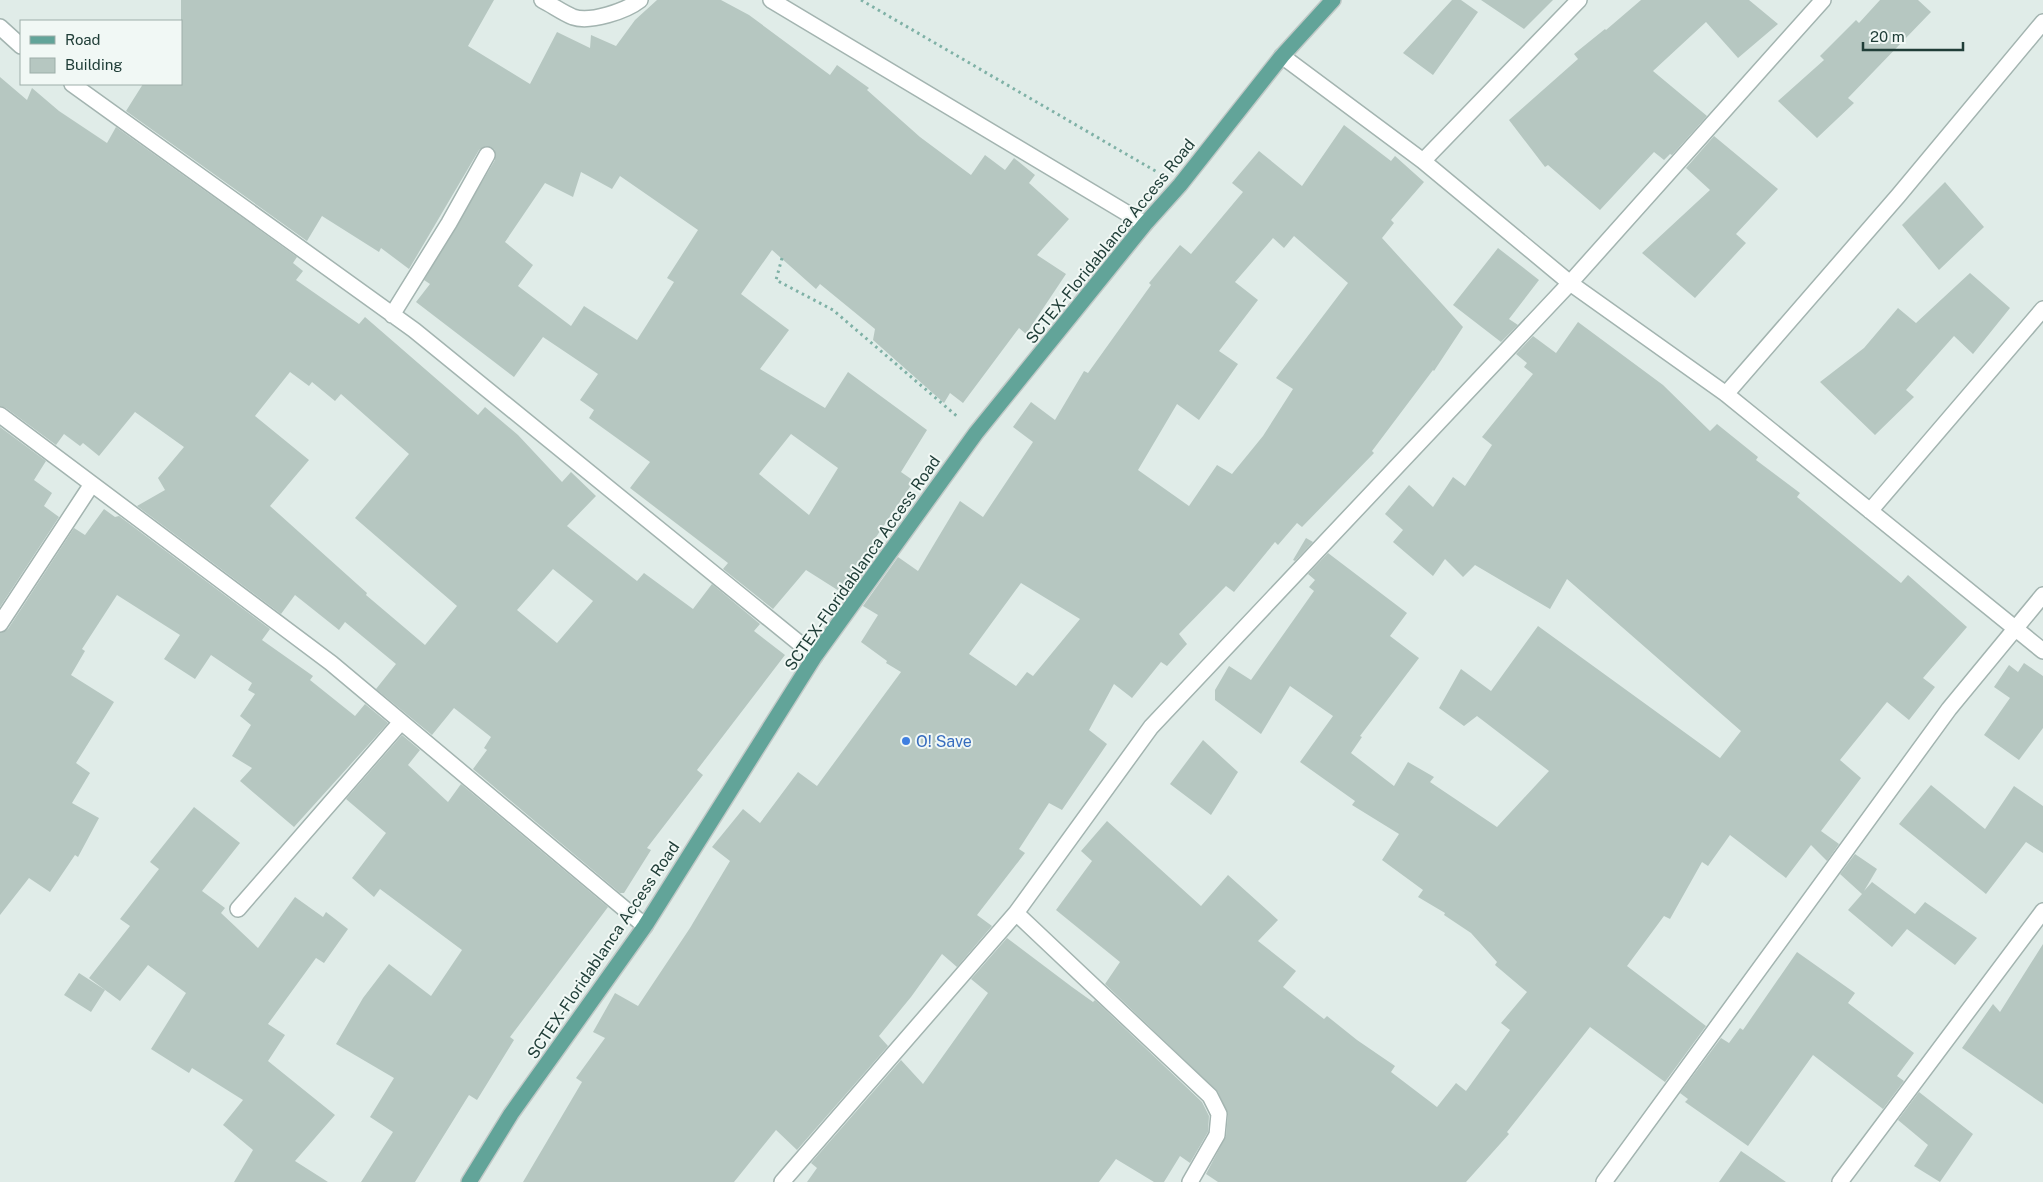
<svg xmlns="http://www.w3.org/2000/svg" width="2043" height="1182" viewBox="0 0 2043 1182" font-family="'Public Sans',sans-serif">
  <rect width="100%" height="100%" fill="#e0ece8"/>
  <path fill="#b6c7c1" fill-rule="evenodd" d="M181,0H494L468,46L530,84L557,32L590,48L591,35L616,46L635,20L657,0H721L749,15L830,75L837,65L869,88L867,90L920,137L971,175L985,155L1005,170L1014,158L1035,175L1029,183L1069,219L1037,255L1066,274L1026,334L1019,328L963,403L950,393L944,403L873,340L875,329L820,284L816,289L772,250L741,294L789,330L760,369L825,408L848,372L927,430L901,472L914,481L874,540L883,546L847,596L806,570L773,609L723,569L728,563L630,488L650,462L589,418L594,410L580,400L598,374L543,337L514,377L416,302L430,284L424,280L495,160V150L486,146L479,150L409,269L381,248L379,252L322,216L307,241L126,111L143,84H181ZM581,172L612,189L620,176L698,230L667,278L674,282L637,340L584,306L571,326L518,286L533,265L505,242L545,183L573,197ZM791,434L838,468L809,515L759,474Z
    M1452,0H1461L1478,12L1433,75L1403,53Z
    M1481,0H1553L1524,29Z
    M1641,0H1749L1778,24L1738,58L1706,22L1653,71L1707,116L1672,155L1670,154L1664,160L1654,152L1600,210L1548,165L1545,167L1509,120L1578,59L1574,54L1605,29L1606,30Z
    M1880,0H1918L1931,12L1848,98L1854,103L1817,138L1778,101L1824,60L1820,56L1856,20L1859,23Z
    M0,77L27,100L32,88L59,111L107,143L116,127L297,257L293,263L303,271L296,280L359,324L365,317L478,415L485,407L518,435L562,482L571,472L596,496L567,526L637,581L644,573L693,609L712,584L760,624L754,631L785,655L697,770L703,775L647,848L651,850L624,893H620L473,769L487,750L484,748L491,737L454,708L432,735L376,689L396,664L345,622L339,630L295,595L281,614L137,506L165,490L158,478L184,447L135,412L99,456L83,443L80,446L64,434L56,445L6,408L0,406ZM290,372L309,386L312,382L335,401L341,394L409,454L355,518L457,606L425,645L366,595L367,593L270,506L309,460L255,416ZM553,569L593,601L557,643L517,610Z
    M1344,125L1391,161L1395,156L1424,182L1391,220L1394,223L1382,238L1463,327L1434,371L1433,370L1372,451L1374,453L1302,527L1297,523L1278,545L1275,542L1234,592L1226,586L1179,634L1187,644L1167,666L1161,662L1132,698L1114,684L1089,730L1107,744L1062,810L1049,803L1019,849L1025,853L977,915L992,926L957,967L942,954L911,997L879,1036L888,1046L797,1150L776,1130L734,1182H523L582,1082L576,1078L605,1038L593,1032L615,993L638,1006L690,928L730,861L712,847L743,809L760,823L798,772L817,786L901,672L886,663L887,661L861,642L878,615L863,606L898,557L918,571L960,501L983,517L1033,442L1013,427L1031,402L1055,420L1084,371L1088,373L1151,285L1149,283L1180,245L1191,254L1243,192L1232,183L1259,151L1302,186ZM1294,236L1348,283L1276,378L1293,389L1263,436L1232,474L1217,465L1189,506L1138,470L1177,404L1199,420L1238,364L1219,351L1258,300L1235,282L1273,238L1284,248ZM1021,583L1080,619L1033,676L1027,672L1016,686L969,654Z
    M1714,136L1778,189L1736,234L1746,243L1695,298L1642,253L1710,190L1686,168Z
    M1945,182L1984,227L1939,270L1902,225Z
    M1498,248L1539,280L1509,319L1518,325L1501,342L1453,305Z
    M1970,273L2010,308L1973,354L1954,336L1906,390L1914,397L1875,435L1820,382L1864,348L1898,308L1916,323Z
    M1578,322L1663,385L1710,431L1717,424L1758,457L1756,460L1800,493L1797,497L1901,583L1908,575L1967,627L1923,678L1935,687L1909,720L1887,702L1840,760L1861,778L1821,831L1839,844L1827,861L1811,845L1786,878L1730,835L1708,866L1702,862L1670,919L1664,916L1627,966L1706,1026L1665,1082L1590,1027L1507,1132L1509,1134L1466,1182H1218L1206,1174L1226,1136L1228,1114L1218,1092L1105,984L1120,962L1056,910L1092,861L1081,851L1107,821L1201,906L1228,875L1278,920L1258,941L1296,971L1283,987L1324,1019L1327,1016L1357,1040L1395,1066L1391,1072L1437,1107L1456,1083L1466,1091L1510,1030L1501,1023L1527,992L1495,965L1497,962L1471,933L1444,915L1445,913L1418,897L1423,890L1382,860L1399,834L1352,805L1355,801L1300,762L1333,716L1290,686L1261,734L1215,700V690L1229,666L1251,680L1314,591L1309,587L1315,580L1308,574L1328,553L1407,613L1390,636L1419,658L1360,736L1362,737L1351,753L1394,786L1408,762L1434,777L1430,782L1497,827L1549,771L1477,716L1464,726L1439,708L1461,669L1491,691L1538,626L1720,758L1741,731L1567,579L1550,609L1475,565L1463,577L1445,559L1433,576L1393,542L1403,530L1385,514L1409,485L1433,507L1453,477L1465,486L1492,445L1482,437L1533,374L1524,367L1527,363L1516,354L1533,336L1556,353Z
    M0,427L46,461L34,480L52,493L44,506L59,517L0,607Z
    M104,509L115,517L119,516L270,629L262,640L313,676L310,680L355,716L365,704L388,723L294,827L240,781L252,768L232,756L251,725L240,716L255,694L248,690L252,683L211,655L195,679L164,659L180,635L117,595L82,649L85,651L71,675L114,702L76,763L90,773L72,803L99,818L78,857L75,855L50,892L29,878L0,915V633L8,629L74,528L85,535Z
    M1306,538L1313,542L1295,561L1293,560Z
    M2024,663L2043,676V728L2019,760L1984,735L2010,698L1994,687L2009,665L2018,672Z
    M402,735L420,750L408,765L448,802L461,784L608,907L510,1037L514,1040L477,1100L469,1095L415,1182H361L393,1132L370,1117L394,1078L336,1044L363,998L389,964L431,996L462,950L380,889L374,897L352,878L386,833L346,799Z
    M1203,740L1238,772L1211,815L1170,784Z
    M1931,785L1985,829L2014,786L2043,806V853L2026,842L1986,894L1899,824Z
    M194,807L240,843L202,891L225,908L221,913L258,948L295,897L323,917L326,912L348,929L324,963L316,958L268,1024L285,1035L268,1061L335,1115L295,1161L328,1182H234L253,1150L223,1125L243,1100L192,1068L189,1073L151,1049L186,993L148,965L120,1001L89,978L130,926L120,919L159,869L150,862Z
    M1855,854L1877,869L1864,891L1872,882L1915,914L1925,902L1977,938L1955,965L1907,929L1892,947L1848,910L1862,894L1840,874Z
    M1007,938L1072,987L1093,1002L1095,1000L1202,1102L1209,1116L1208,1132L1190,1163L1180,1156L1164,1182H1154L1116,1159L1099,1182H807L817,1168L811,1163L901,1060L923,1084L988,993L971,979Z
    M2043,944V1104L1962,1048L1993,1004L2000,1012Z
    M1797,952L1855,993L1848,1003L1914,1053L1897,1076L1904,1081L1883,1109L1813,1055L1748,1146L1685,1102L1688,1099L1680,1093L1721,1038L1729,1043L1740,1028L1743,1030Z
    M79,973L105,990L91,1012L64,995Z
    M1919,1092L1973,1134L1940,1182L1914,1166L1928,1145L1898,1120Z
    M1741,1151L1786,1182H1719Z"/>
  <g fill="none" stroke-linecap="round" stroke-linejoin="round">
    <defs>
      <path id="minor" d="M542,0C552,5 563,13 573,17C590,23 626,11 640,0
        M771,0L1145,224
        M0,27L21,46
        M1282,56L1423,161L1570,283L1726,394L2043,651
        M72,84L414,330L815,656
        M1423,161L1579,0
        M392,315L449,223L487,155
        M1726,394L1898,196L2043,22
        M0,415L331,663L645,926
        M1870,511L2043,309
        M0,624L92,484
        M238,909L401,722
        M1016,913L1210,1096L1219,1114L1217,1135L1190,1182
        M782,1182L1016,913L1151,727L1570,283L1823,0
        M1604,1182L1949,709L2043,595
        M1840,1182L2043,911"/>
      <path id="primary" d="M469,1182L511,1114L645,926L815,656L976,433L1145,224L1180,185L1282,56L1333,0"/>
    </defs>
    <use href="#minor" stroke="#a3b4b0" stroke-width="18"/>
    <use href="#primary" stroke="#c1c9c7" stroke-width="18"/>
    <path stroke="#7fb1a6" stroke-width="3" stroke-dasharray="2.5 4" stroke-linecap="butt" d="M861,0L1157,172
      M782,258L776,280L833,310L959,418"/>
    <use href="#minor" stroke="#fff" stroke-width="15"/>
    <use href="#primary" stroke="#62a499" stroke-width="15"/>
  </g>
  <circle fill="#3f7fe0" stroke="#f1f8f5" stroke-width="2" cx="906" cy="741" r="5"/>
  <g text-anchor="middle" stroke-width="4" stroke-linejoin="round" paint-order="stroke">
    <g font-size="16" fill="#203e38" stroke="#f1f8f5">
      <text transform="translate(1110 241) rotate(-51)" y="6">SCTEX-Floridablanca Access Road</text>
      <text transform="translate(862 563) rotate(-55)" y="6">SCTEX-Floridablanca Access Road</text>
      <text transform="translate(603 950) rotate(-56)" y="6">SCTEX-Floridablanca Access Road</text>
    </g>
    <g font-size="16" fill="#366cbe" stroke="#f1f8f5" text-anchor="start">
      <text x="916" y="747">O! Save</text>
    </g>
  </g>
  <rect x="20" y="20" width="162" height="65" fill="#f1f8f5" stroke="#9daea9"/>
  <rect x="30" y="36" width="25" height="8" fill="#62a499" stroke="#9daea9"/>
  <text x="65" y="45" font-size="15" fill="#203e38">Road</text>
  <rect x="30" y="58" width="25" height="15" fill="#b6c7c1" stroke="#9daea9"/>
  <text x="65" y="70" font-size="15" fill="#203e38">Building</text>
  <path d="M1863 42v8h100v-8" fill="none" stroke="#203e38" stroke-width="2.5"/>
  <text x="1870" y="42" font-size="15" fill="#203e38" stroke="#f1f8f5" stroke-width="4" paint-order="stroke">20 m</text>
</svg>
